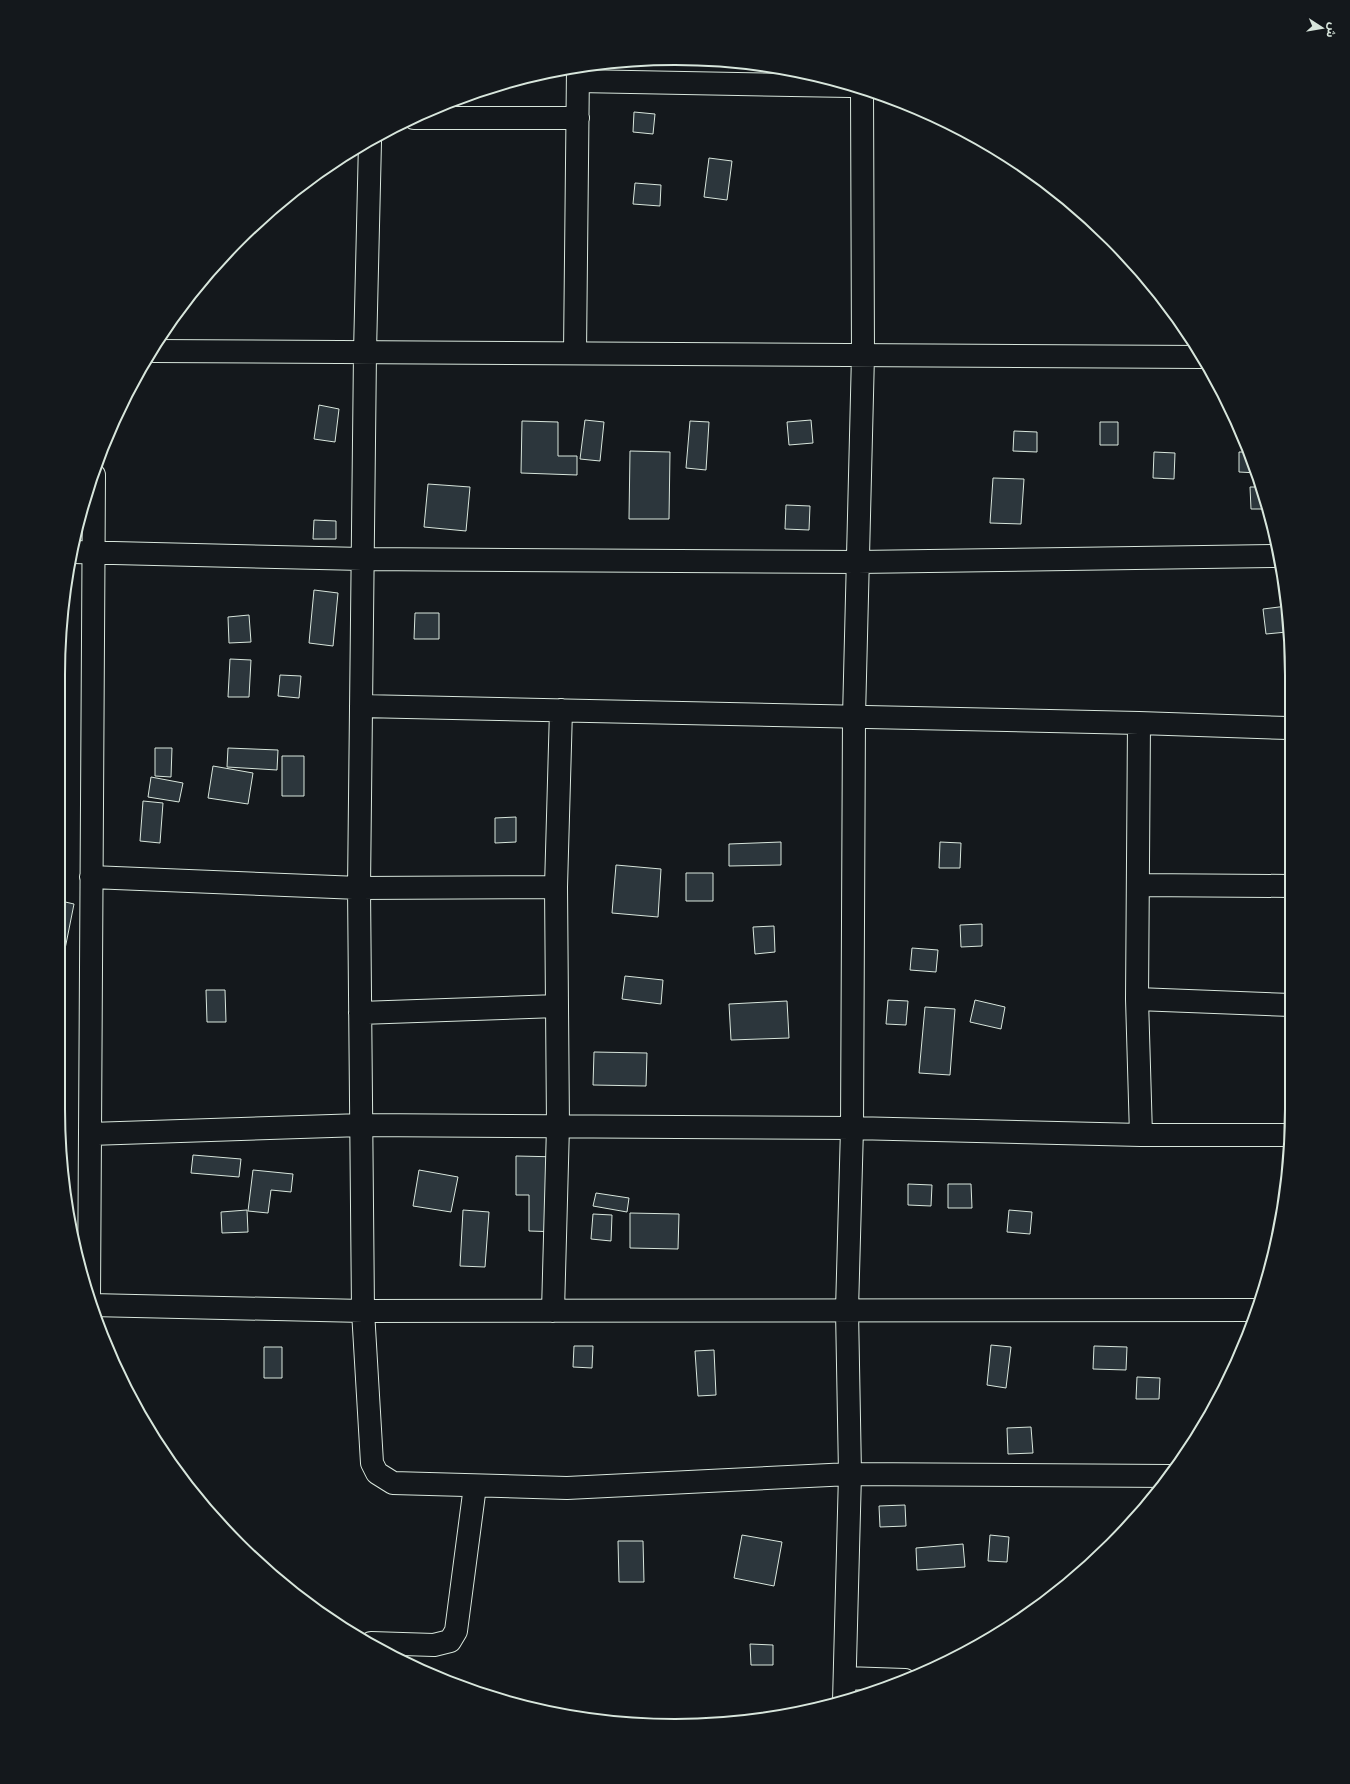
<svg xmlns="http://www.w3.org/2000/svg" width="1350" height="1784" viewBox="0 0 1350 1784" font-family="'Playfair Display','Noto Sans Arabic',serif">
  <rect width="100%" height="100%" fill="#14181c"/>
  <path fill="#2c363c" stroke="#d8e6dc" d="M634,112L655,114L653,134L633,132Z
    M709,158L732,161L727,200L704,197Z
    M635,183L661,185L660,206L633,204Z
    M319,405L339,409L335,442L314,439Z
    M585,420L604,422L600,461L580,459Z
    M811,420L813,443L789,445L787,422Z
    M522,421L558,422V456H577V475L521,473Z
    M690,421L709,422L706,470L686,468Z
    M1100,422H1118V445H1100Z
    M1014,431L1037,432V452L1013,451Z
    M630,451L670,452L669,519H629Z
    M1154,452L1175,453L1174,479L1153,478Z
    M1239,452H1249L1258,473L1239,472Z
    M993,478L1024,479L1021,524L990,523Z
    M428,484L470,487L466,531L424,527Z
    M1250,487H1262L1267,509H1251Z
    M786,505L810,506L809,530L785,529Z
    M314,520L336,521V539H313Z
    M314,590L338,593L333,646L309,643Z
    M1287,606V632L1266,634L1263,609Z
    M415,613H439V639H414Z
    M249,615L251,642L229,643L228,617Z
    M230,659L251,660L249,697H228Z
    M280,675L301,676L299,698L278,696Z
    M155,748H172L171,777L155,776Z
    M228,748L278,750L277,770L227,767Z
    M282,756H304V796H282Z
    M213,766L253,773L248,804L208,798Z
    M151,777L183,783L179,802L148,797Z
    M143,801L163,803L160,843L140,841Z
    M516,817V842L495,843V818Z
    M781,842V865L729,866V844Z
    M940,842L961,843L960,868H939Z
    M616,865L661,869L658,917L612,913Z
    M686,873H713V901H686Z
    M61,901L74,904L65,949L62,948Z
    M982,924V946L961,947L960,925Z
    M774,926L775,952L755,954L753,927Z
    M912,948L938,950L936,972L910,970Z
    M625,976L663,980L661,1004L622,999Z
    M206,990H225L226,1022H207Z
    M888,1000L908,1001L906,1025L886,1024Z
    M975,1000L1005,1007L1001,1029L970,1022Z
    M787,1001L789,1038L731,1040L729,1004Z
    M925,1007L955,1009L950,1075L919,1073Z
    M594,1052L647,1053L646,1086L593,1085Z
    M193,1155L241,1159L239,1177L191,1173Z
    M516,1156L561,1157V1232L529,1231V1195H516Z
    M253,1170L293,1174L291,1192L271,1190L268,1213L248,1211Z
    M419,1170L458,1177L451,1212L413,1206Z
    M908,1184L932,1185L931,1206L908,1205Z
    M948,1184H971L972,1208H948Z
    M596,1193L629,1198L627,1212L593,1206Z
    M247,1210L248,1232L222,1233L221,1212Z
    M463,1210L489,1212L485,1267L460,1266Z
    M1009,1210L1032,1212L1030,1234L1007,1232Z
    M630,1213L679,1214L678,1249L630,1248Z
    M593,1214L612,1215L611,1241L591,1239Z
    M991,1345L1011,1347L1006,1388L987,1385Z
    M574,1346H593L592,1368L573,1367Z
    M1094,1346L1127,1347L1126,1370L1093,1369Z
    M264,1347H282V1378H264Z
    M714,1350L716,1395L698,1396L695,1351Z
    M1137,1377L1160,1378L1159,1399H1136Z
    M1031,1427L1033,1453L1008,1454L1007,1428Z
    M905,1505L906,1526L880,1527L879,1506Z
    M742,1535L782,1542L774,1586L734,1578Z
    M990,1535L1009,1537L1007,1562L988,1561Z
    M618,1541H643L644,1582H619Z
    M963,1544L965,1567L917,1570L916,1548Z
    M750,1644L773,1645V1665H751Z"/>
  <g fill="none" stroke-linecap="round" stroke-linejoin="round">
    <defs>
      <path id="street" d="M578,81L850,86
        M414,118H578
        M370,142L365,352L359,888L363,1311L372,1463L377,1473L393,1483L567,1488L850,1474L1170,1476
        M154,351L1202,357
        M575,353L578,68
        M73,552L362,559L858,562L1278,556
        M361,706L1139,723L1288,728
        M1139,723L1137,999L1141,1135
        M91,877L359,888L556,887
        M1138,885L1290,886
        M1137,999L1291,1005
        M360,1013L557,1006
        M90,1134L362,1125L852,1128L1141,1135H1290
        M89,1298L94,475
        M91,1305L363,1311L1258,1310
        M553,1311L558,1126L556,887L561,710
        M371,1643L434,1645L450,1641L456,1631L475,1486
        M845,1678L905,1680
        M844,1701L850,1474L847,1310L852,1128L854,717L863,355L862,90"/>
    </defs>
    <use href="#street" stroke="#d8e6dc" stroke-width="24"/>
    <use href="#street" stroke="#14181c" stroke-width="22"/>
  </g>
  <path d="M0 0H1350V1784H0ZM675 65H675A610 610 0 0 1 1285 675V1109A610 610 0 0 1 675 1719H675A610 610 0 0 1 65 1109V675A610 610 0 0 1 675 65Z" fill="#14181c" fill-rule="evenodd"/>
  <path fill="none" stroke="#d8e6dc" stroke-width="2" d="M675 65H675A610 610 0 0 1 1285 675V1109A610 610 0 0 1 675 1719H675A610 610 0 0 1 65 1109V675A610 610 0 0 1 675 65Z"/>
  <g transform="translate(1322 28) rotate(102)" stroke="#14181c" stroke-width="3" paint-order="stroke">
  <path d="M0-3L7 15L0 10L-7 15Z" fill="#d8e6dc"/>
  <text y="-6" font-size="11" font-weight="bold" text-anchor="middle" fill="#d8e6dc">ش</text>
  </g>
</svg>
